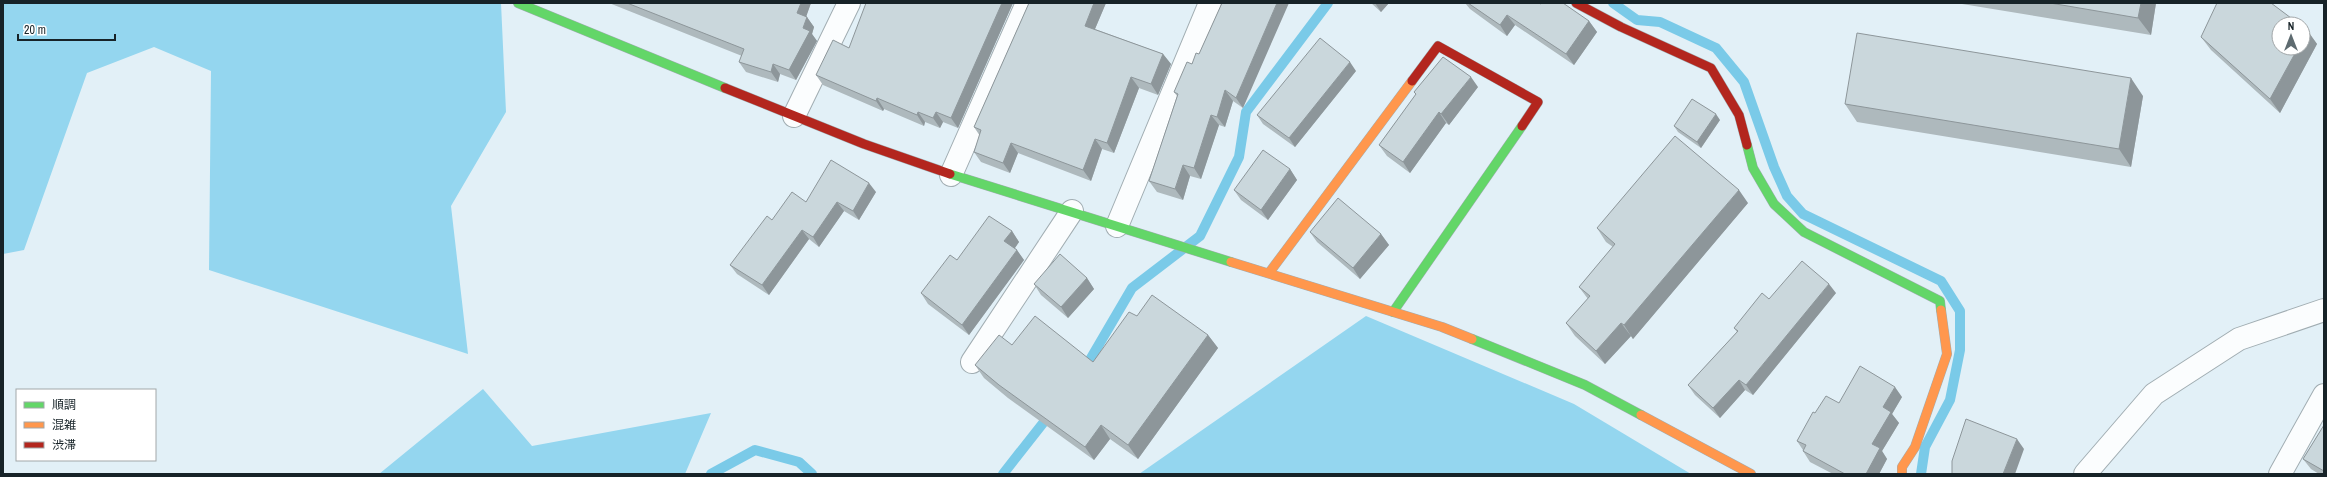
<svg xmlns="http://www.w3.org/2000/svg" width="2327" height="477" viewBox="0 0 2327 477" font-family="'Archivo Narrow','Noto Sans JP',sans-serif">
  <rect width="100%" height="100%" fill="#e2f0f7"/>
  <path fill="#94d6ef" d="M3,3H501L506,112L451,206L468,354L209,270L211,71L154,47L87,73L24,250L3,254Z
    M1366,316L1574,404L1691,474H1139Z
    M483,389L532,446L711,413L685,474H379Z"/>
  <g fill="none" stroke-linecap="round" stroke-linejoin="round">
    <path stroke="#7acae8" stroke-width="10" d="M1613,3L1637,20L1660,22L1716,48L1744,82L1774,167L1787,196L1803,214L1941,281L1960,311V350L1950,400L1925,447L1921,474
      M1084,370L1132,288L1200,236L1239,157L1246,112L1328,3
      M711,474L755,450L799,462L812,474
      M1003,474L1051,413"/>
    <defs>
      <path id="street" d="M794,116L849,3
        M951,175L1027,3
        M1117,226L1210,3
        M972,362L1072,211
        M2085,474L2154,394L2239,339L2324,310
        M2280,474L2324,395"/>
      <path id="fast" d="M518,3L725,88
        M1747,145L1753,168L1774,204L1804,232L1940,301L1941,310
        M950,174L1231,262
        M1393,312L1522,126
        M1472,339L1585,385L1641,415"/>
      <path id="slow" d="M1231,262L1442,327L1472,339
        M1269,273L1412,81
        M1641,415L1751,474
        M1902,474V467L1915,447L1947,354L1941,310"/>
      <path id="jam" d="M1576,3L1621,27L1711,68L1739,115L1747,145
        M1412,81L1438,46L1538,102L1522,126
        M725,88L864,144L950,174"/>
    </defs>
    <use href="#street" stroke="#a1adb2" stroke-width="24"/>
    <use href="#fast" stroke="#a1adb2" stroke-width="10"/>
    <use href="#slow" stroke="#a1adb2" stroke-width="10"/>
    <use href="#jam" stroke="#a1adb2" stroke-width="10"/>
    <use href="#street" stroke="#fbfdfe" stroke-width="22"/>
    <use href="#fast" stroke="#63d668" stroke-width="9"/>
    <use href="#slow" stroke="#ff974d" stroke-width="9"/>
    <use href="#jam" stroke="#b3261e" stroke-width="9"/>
  </g>
  <path fill="#aeb9bd" d="M609,3H811L806,16L814,27L812,34L817,41L796,80L780,74L778,82L746,72L739,62L742,56Z
    M1013,3L958,128L943,122L940,128L925,122L924,126L884,109L883,111L823,85L816,75L849,48Z
    M1029,3H1106L1095,29L1163,54L1171,64L1158,95L1139,88L1114,153L1102,149L1091,181L1018,153L1010,173L981,162L974,152L980,136L974,127Z
    M1222,3L1243,108L1233,101L1225,127L1219,125L1201,179L1190,176L1183,200L1157,192L1149,181L1177,96L1174,92L1192,64L1199,54Z
    M1371,3H1389L1381,12Z
    M1465,3H1539L1541,4L1589,21L1597,32L1574,65L1515,25L1507,36L1470,9Z
    M1956,3H2156L2151,35Z
    M2307,30L2317,44L2280,113L2211,50L2201,37Z
    M1356,71L1295,147L1263,124L1257,115Z
    M1478,87L1449,125L1446,123L1410,173L1387,156L1379,145L1416,95L1414,92Z
    M2143,96L2131,167L1857,122L1845,104Z
    M1720,120L1701,148L1678,132L1674,126Z
    M1290,169L1297,180L1268,220L1241,200L1234,190Z
    M876,192L859,220L844,211L819,247L809,239L769,295L737,274L730,265L772,220L806,202Z
    M1748,203L1633,339L1631,336L1605,364L1575,336L1566,323L1588,299L1579,287L1613,247L1606,242L1597,228Z
    M1012,231L1019,242L1015,248L1024,260L969,335L928,304L921,293L957,260Z
    M1310,232L1381,234L1389,245L1360,279L1317,242Z
    M1087,278L1094,289L1068,318L1041,295L1034,284Z
    M1836,293L1753,395L1745,390L1720,418L1695,395L1688,385L1737,332L1734,328L1769,299Z
    M1137,316L1208,335L1218,348L1138,459L1110,439L1094,460L1008,398L984,378L975,365L1012,345L1093,362Z
    M1902,397L1892,414L1899,423L1882,451L1887,459L1879,474H1833L1810,462L1803,451V450L1797,441L1815,413L1839,403Z
    M2324,425V474H2319L2311,469L2303,459Z"/>
  <path fill="#8d969a" d="M801,3H811L804,23L797,13Z
    M1002,3H1013L958,128L951,118Z
    M1094,3H1106L1092,36L1085,26Z
    M1277,3H1289L1243,108L1236,98Z
    M1375,3H1389L1381,12Z
    M2141,3H2156L2151,35L2138,18Z
    M1507,15L1515,25L1507,36L1500,25Z
    M807,17L814,27L812,34L817,41L796,80L789,70Z
    M1589,21L1597,32L1574,65L1566,54Z
    M2307,30L2317,44L2280,113L2270,99L2298,48H2303V38Z
    M1163,54L1171,64L1158,95L1151,84Z
    M1350,62L1356,71L1295,147L1289,138Z
    M773,64L780,74L778,82L771,72Z
    M1131,77L1139,88L1114,153L1107,143Z
    M1471,77L1478,87L1449,125L1441,114Z
    M2131,78L2143,96L2131,167L2119,149Z
    M1225,90L1233,101L1225,127L1217,117Z
    M877,98L884,109L883,111L876,101Z
    M918,112L925,122L924,126L917,115Z
    M936,112L943,122L940,128L933,118Z
    M1439,112L1446,123L1410,173L1403,162Z
    M1716,114L1720,120L1701,148L1697,142Z
    M1211,115L1219,125L1201,179L1194,168Z
    M1095,139L1102,149L1091,181L1083,170Z
    M1011,143L1018,153L1010,173L1003,163Z
    M1183,165L1190,176L1183,200L1175,189Z
    M1290,169L1297,180L1268,220L1261,210Z
    M869,183L876,192L859,220L853,211Z
    M1739,190L1748,203L1633,339L1624,325Z
    M837,202L844,211L819,247L813,237Z
    M802,230L809,239L769,295L762,285Z
    M1012,231L1019,242L1012,252L1004,241Z
    M1381,234L1389,245L1360,279L1353,268Z
    M1017,250L1024,260L969,335L962,325Z
    M1087,278L1094,289L1068,318L1061,307Z
    M1829,284L1836,293L1753,395L1746,385Z
    M1621,323L1631,336L1605,364L1596,351Z
    M1208,335L1218,348L1138,459L1128,445Z
    M1739,380L1745,390L1720,418L1713,408Z
    M1895,387L1902,397L1892,414L1899,423L1882,451L1887,459L1879,474H1866L1872,444L1883,407Z
    M1101,425L1110,439L1094,460L1085,447Z
    M2017,439L2024,449L2015,474H2003Z"/>
  <path fill="#cad7dc" stroke="#8d969a" d="M627,3H801L797,13L807,17L803,28L810,31L789,70L773,64L771,72L739,62L744,49Z
    M866,3H1002L951,118L936,112L933,118L918,112L917,115L877,98L876,101L816,75L833,40L849,48Z
    M1029,3H1094L1085,26L1163,54L1151,84L1131,77L1107,143L1095,139L1083,170L1011,143L1003,163L974,152L981,130L974,127Z
    M1222,3H1277L1236,98L1225,90L1217,117L1211,115L1194,168L1183,165L1175,189L1149,181L1178,94L1174,92L1187,62L1192,64L1196,53L1199,54Z
    M1468,3H1539L1541,4L1542,3H1563L1589,21L1566,54L1507,15L1500,25Z
    M2050,3H2141L2138,18Z
    M2217,3H2271L2299,24H2279V48H2298L2270,99L2201,37Z
    M2303,27L2307,30L2303,38Z
    M1857,33L2131,78L2119,149L1845,104Z
    M1320,38L1350,62L1289,138L1257,115Z
    M1443,57L1471,77L1441,114L1439,112L1403,162L1379,145L1416,94L1414,92Z
    M1692,99L1716,114L1697,142L1674,126Z
    M1675,136L1739,190L1624,325L1621,323L1596,351L1566,323L1590,296L1579,287L1615,244L1597,228Z
    M1263,150L1290,169L1261,210L1234,190Z
    M831,160L869,183L853,211L837,202L813,237L802,230L762,285L730,265L767,216L772,220L792,192L806,202Z
    M1338,198L1381,234L1353,268L1310,232Z
    M989,216L1012,231L1004,241L1017,250L962,325L921,293L950,255L957,260Z
    M1060,254L1087,278L1061,307L1034,284Z
    M1802,261L1829,284L1746,385L1739,380L1713,408L1688,385L1738,331L1734,328L1762,293L1769,299Z
    M1152,295L1208,335L1128,445L1101,425L1085,447L999,385L975,365L999,335L1012,345L1035,316L1093,362L1129,312L1137,316Z
    M1860,366L1895,387L1883,407L1891,412L1872,444L1880,448L1866,474H1845L1803,451L1806,445L1797,441L1813,412L1815,413L1826,396L1839,403Z
    M1966,419L2017,439L2003,474H1952V461Z
    M2324,425V471L2303,459Z"/>
  <rect width="2327" height="477" fill="none" stroke="#172328" stroke-width="8"/>
  <rect x="16" y="389" width="140" height="72" fill="#ffffff" stroke="#a2a7a9"/>
  <rect x="24" y="402" width="20" height="6" fill="#63d668" stroke="#a2a7a9"/>
  <text x="52" y="409" font-size="12" fill="#172328">順調</text>
  <rect x="24" y="422" width="20" height="6" fill="#ff974d" stroke="#a2a7a9"/>
  <text x="52" y="429" font-size="12" fill="#172328">混雑</text>
  <rect x="24" y="442" width="20" height="6" fill="#b3261e" stroke="#a2a7a9"/>
  <text x="52" y="449" font-size="12" fill="#172328">渋滞</text>
  <g transform="translate(2291 36)"><circle r="19" fill="#ffffff" stroke="#a2a7a9"/>
  <path d="M0-3L7 15L0 10L-7 15Z" fill="#5e6b70"/>
  <text y="-6" font-size="11" font-weight="bold" text-anchor="middle" fill="#172328">N</text>
  </g>
  <path d="M18 34v6h97v-6" fill="none" stroke="#172328" stroke-width="2"/>
  <text x="24" y="34" font-size="12" fill="#172328" stroke="#ffffff" stroke-width="3" paint-order="stroke">20 m</text>
</svg>
